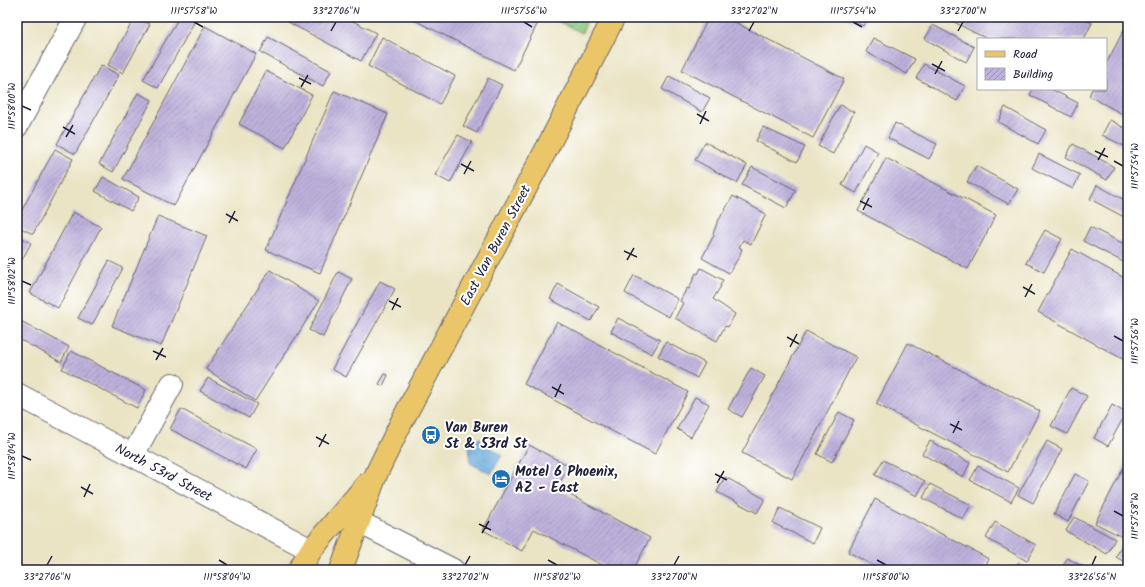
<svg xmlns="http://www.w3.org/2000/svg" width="1145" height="587" viewBox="0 0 1145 587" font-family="Kalam,sans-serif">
  <defs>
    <pattern id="park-dots" width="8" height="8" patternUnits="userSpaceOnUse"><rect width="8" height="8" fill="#91cd82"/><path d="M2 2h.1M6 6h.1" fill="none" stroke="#7db071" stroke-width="1.8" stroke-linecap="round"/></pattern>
    <pattern id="water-ripples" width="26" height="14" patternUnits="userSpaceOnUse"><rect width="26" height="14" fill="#66a9db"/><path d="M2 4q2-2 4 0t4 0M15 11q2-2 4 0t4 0" fill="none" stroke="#5489b3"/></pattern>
    <pattern id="building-hatch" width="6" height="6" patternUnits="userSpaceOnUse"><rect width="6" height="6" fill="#beb1dc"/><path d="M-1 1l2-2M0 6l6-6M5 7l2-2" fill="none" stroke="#9a90b4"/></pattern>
  </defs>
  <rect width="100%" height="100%" fill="#fff"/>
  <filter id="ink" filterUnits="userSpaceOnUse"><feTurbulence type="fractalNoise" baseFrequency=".025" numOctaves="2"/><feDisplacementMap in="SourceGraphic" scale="8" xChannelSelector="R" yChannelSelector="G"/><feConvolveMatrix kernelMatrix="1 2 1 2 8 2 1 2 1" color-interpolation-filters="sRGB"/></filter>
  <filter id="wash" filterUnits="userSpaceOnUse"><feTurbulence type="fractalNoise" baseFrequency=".012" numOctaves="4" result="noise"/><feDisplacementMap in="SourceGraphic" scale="16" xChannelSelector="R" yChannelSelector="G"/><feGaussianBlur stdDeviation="0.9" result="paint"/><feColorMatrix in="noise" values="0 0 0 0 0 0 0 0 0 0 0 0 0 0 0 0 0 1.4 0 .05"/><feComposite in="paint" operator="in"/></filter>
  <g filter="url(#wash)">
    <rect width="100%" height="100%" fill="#eae4c5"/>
    <path fill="url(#park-dots)" stroke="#5a785e" d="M549,17H588L582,33Z"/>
    <path fill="url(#water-ripples)" stroke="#44668b" d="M486,438L488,446L502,455L491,474L470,463L469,440Z"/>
    <g id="blocks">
      <path fill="url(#building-hatch)" d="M135,17L150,24L123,73L108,65Z
        M179,17H197L158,88L143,80Z
        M291,17H345L376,33L361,61L288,22Z
        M408,17H541L514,70Z
        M709,17H725L844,79L813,138L682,70Z
        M845,17H868L863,26Z
        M954,17H1080L1092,23L1084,39H987L952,21Z
        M1128,22V117L1089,96L1092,89H1106V64Z
        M933,25L974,47L966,62L925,39Z
        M205,26L256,54L174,206L123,179Z
        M268,37L331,71L323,86L260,52Z
        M382,37L455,76L440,104L368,66Z
        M873,38L915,59L907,74L866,52Z
        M924,64L965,86L957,101L916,78Z
        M101,65L119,75L75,154L57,144Z
        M266,71L312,95L285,148L239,124Z
        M669,76L710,98L702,112L662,89Z
        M488,78L502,85L477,133L463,126Z
        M1033,89H1051L1078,103L1071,117L1030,95Z
        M334,91L388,114L320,273L266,250Z
        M138,93L152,100L113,172L99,164Z
        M840,105L854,112L833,154L818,146Z
        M1005,107L1046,130L1038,144L998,122Z
        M1110,120L1128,130V148L1102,135Z
        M895,123L937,144L929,159L888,138Z
        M763,127L805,147L797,162L756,141Z
        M458,135L472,142L450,183L435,175Z
        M705,142L747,165L737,183L695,160Z
        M864,144L878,152L856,193L842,185Z
        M1073,144L1114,167L1107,180L1066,157Z
        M55,149L73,159L33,234L17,226V219Z
        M1039,154L1080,175L1073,189L1032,168Z
        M886,158L996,215L968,269L858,211Z
        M976,166L1018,189L1009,204L967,182Z
        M752,167L796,190L786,208L742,185Z
        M103,177L139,197L131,211L95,191Z
        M1097,185L1128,202V219L1090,199Z
        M733,196L766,214L751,244L743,240L739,247L742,249L739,257L729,273L702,258L714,235L713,234L717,223Z
        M73,212L101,227L58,308L30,293Z
        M158,216L207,236L161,346L112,326Z
        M1090,227L1128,246L1127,264L1083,241Z
        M1045,230L1062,239L1044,272L1026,263Z
        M17,235L31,243L17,269Z
        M1072,249L1128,280V362L1038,312Z
        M109,261L123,268L92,325L78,318Z
        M701,268L723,280L720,286H721L713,299L735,314L728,327L725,326L717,341L675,318L683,303L680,301L687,288L689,289L696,273L698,274Z
        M270,270L319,301L255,401L206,369Z
        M338,272L352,279L323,337L309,330Z
        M634,275L678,299L669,317L625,293Z
        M380,281L395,289L346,377L332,369Z
        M558,284L599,307L591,321L550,299Z
        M618,318L660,340L652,354L611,332Z
        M17,319L69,347L61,362L17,338Z
        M557,322L688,392L655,454L524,384Z
        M806,331L856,357L792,479L742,453Z
        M666,342L705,363L697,378L658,356Z
        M908,343L1040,411L1008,472L876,404Z
        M71,351L146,390L137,408L62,369Z
        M751,368L765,376L742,417L728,409Z
        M385,374L388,375L383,386L379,384Z
        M208,378L257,404L249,418L200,391Z
        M1071,388L1087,396L1067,434L1051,426Z
        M695,397L709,404L691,437L677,429Z
        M1112,405L1126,413L1108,446L1094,438Z
        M181,409L257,449L246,469L170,429Z
        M839,412L854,420L832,462L817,454Z
        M930,441L970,463L963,477L922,454Z
        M1047,441L1062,449L1033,503L1018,495Z
        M529,445L569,466L557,488L650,538L633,570H607L608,568L534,529L522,551L483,530Z
        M1128,459V540L1095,523Z
        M883,460L925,481L917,496L875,475Z
        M978,466L1019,488L1011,502L970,480Z
        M1075,474L1089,481L1068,522L1054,514Z
        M725,477L765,499L757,513L717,492Z
        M930,484L971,505L963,519L923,498Z
        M875,499L989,559L983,570H882L848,552Z
        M780,508L820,528L813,543L773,523Z
        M1074,517L1115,539L1107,554L1066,531Z
        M995,522L1036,545L1027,561L986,538Z
        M1123,542L1128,545V564L1116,557Z
        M1067,558L1090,570H1061Z
        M1018,563L1032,570H1014Z"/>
    </g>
  </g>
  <g filter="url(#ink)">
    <use href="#blocks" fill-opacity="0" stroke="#68666b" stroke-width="1"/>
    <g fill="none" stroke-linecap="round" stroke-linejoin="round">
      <defs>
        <path id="minor" d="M17,126L76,17
          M17,394L311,550
          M133,455L172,384
          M359,522L453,570"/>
        <path id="major" d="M299,570L311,550L367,484
          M341,570L377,472L403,419L547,148L614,17"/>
      </defs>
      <use href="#minor" stroke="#68666b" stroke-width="24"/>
      <use href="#major" stroke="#68666b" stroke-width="24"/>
      <use href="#minor" stroke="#fff" stroke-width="22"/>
      <use href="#major" stroke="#ebc669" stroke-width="22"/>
    </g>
  </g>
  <path fill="none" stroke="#22223b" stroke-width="1.5" d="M194,22L203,27M524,22L532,27M853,22L862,27M331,31L336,22M749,31L754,22M958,31L963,22M932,64L945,71M935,74L942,61M299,78L311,84M301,87L308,75M22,106L31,110M697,114L709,121M700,124L706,111M63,127L75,134M66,137L73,125M1095,151L1108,157M1098,160L1105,148M1114,161L1123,166M461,164L474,171M464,174L471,161M860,201L872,207M863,210L869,198M226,214L238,221M229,223L235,211M624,251L637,257M627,260L634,248M22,281L31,285M1023,287L1035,294M1025,297L1032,284M389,301L401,307M392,310L398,298M1114,336L1123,341M787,337L799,344M790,347L797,334M153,351L166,357M156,360L163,348M552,387L564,394M555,397L561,384M950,424L962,430M953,433L959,421M316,437L329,444M319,447L326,434M22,456L31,460M715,474L727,480M717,483L724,471M81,487L93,494M84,497L90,484M1114,511L1123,516M479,524L491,530M482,533L489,521M219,560L227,565M548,560L557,565M877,560L886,565M47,565L52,556M465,565L470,556M674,565L679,556M1092,565L1096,556"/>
  <defs>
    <symbol id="bus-disc" viewBox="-11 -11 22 22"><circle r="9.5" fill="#1f6fb2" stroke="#fff"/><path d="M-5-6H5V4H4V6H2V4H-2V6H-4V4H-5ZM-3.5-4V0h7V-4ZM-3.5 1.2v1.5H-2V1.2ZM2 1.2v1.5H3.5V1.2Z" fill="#fff"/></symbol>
    <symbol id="hotel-disc" viewBox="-11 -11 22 22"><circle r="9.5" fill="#1f6fb2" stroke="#fff"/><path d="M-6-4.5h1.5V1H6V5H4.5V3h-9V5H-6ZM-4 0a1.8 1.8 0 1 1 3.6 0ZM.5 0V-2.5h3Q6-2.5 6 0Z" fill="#fff"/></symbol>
  </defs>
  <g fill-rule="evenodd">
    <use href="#bus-disc" x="420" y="424" width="22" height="22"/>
    <use href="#hotel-disc" x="490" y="468" width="22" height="22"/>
  </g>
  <g text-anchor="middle" stroke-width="4" stroke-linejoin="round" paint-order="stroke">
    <g font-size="14" fill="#22223b" stroke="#fff">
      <text transform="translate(495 245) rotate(-62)" y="5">East Van Buren Street</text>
      <text transform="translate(164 472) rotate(28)" y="5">North 53rd Street</text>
    </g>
    <g font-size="14" font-weight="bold" fill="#22223b" stroke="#fff" text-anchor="start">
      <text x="445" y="432">Van Buren<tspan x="445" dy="16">St &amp; 53rd St</tspan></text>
      <text x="515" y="476">Motel 6 Phoenix,<tspan x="515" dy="16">AZ - East</tspan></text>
    </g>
  </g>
  <rect width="1145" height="587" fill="none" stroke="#fff" stroke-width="44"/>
  <rect x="977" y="38" width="130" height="52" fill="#ffffff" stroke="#a7a7b1"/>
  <rect x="985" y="51" width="20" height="6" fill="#ebc669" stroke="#a7a7b1"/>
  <text x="1013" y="58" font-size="12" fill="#22223b">Road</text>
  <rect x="985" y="68" width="20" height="12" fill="url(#building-hatch)" stroke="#a7a7b1"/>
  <text x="1013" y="78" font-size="12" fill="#22223b">Building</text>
  <rect x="22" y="22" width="1101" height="543" fill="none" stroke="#22223b" stroke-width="1.5"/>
  <g font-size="10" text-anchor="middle" fill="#22223b">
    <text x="194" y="14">111°57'58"W</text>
    <text x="336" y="14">33°27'06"N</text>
    <text x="524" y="14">111°57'56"W</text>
    <text x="754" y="14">33°27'02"N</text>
    <text x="853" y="14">111°57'54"W</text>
    <text x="963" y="14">33°27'00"N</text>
    <text transform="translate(11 106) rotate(-90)" y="4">111°58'00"W</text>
    <text transform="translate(1134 166) rotate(-90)" y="4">111°57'54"W</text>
    <text transform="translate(11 281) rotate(-90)" y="4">111°58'02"W</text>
    <text transform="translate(1134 341) rotate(-90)" y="4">111°57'56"W</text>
    <text transform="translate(11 456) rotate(-90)" y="4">111°58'04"W</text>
    <text transform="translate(1134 516) rotate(-90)" y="4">111°57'58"W</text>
    <text x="47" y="580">33°27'06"N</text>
    <text x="227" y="580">111°58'04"W</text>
    <text x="465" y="580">33°27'02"N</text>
    <text x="557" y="580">111°58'02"W</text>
    <text x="674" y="580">33°27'00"N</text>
    <text x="886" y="580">111°58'00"W</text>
    <text x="1092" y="580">33°26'56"N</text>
  </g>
</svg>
